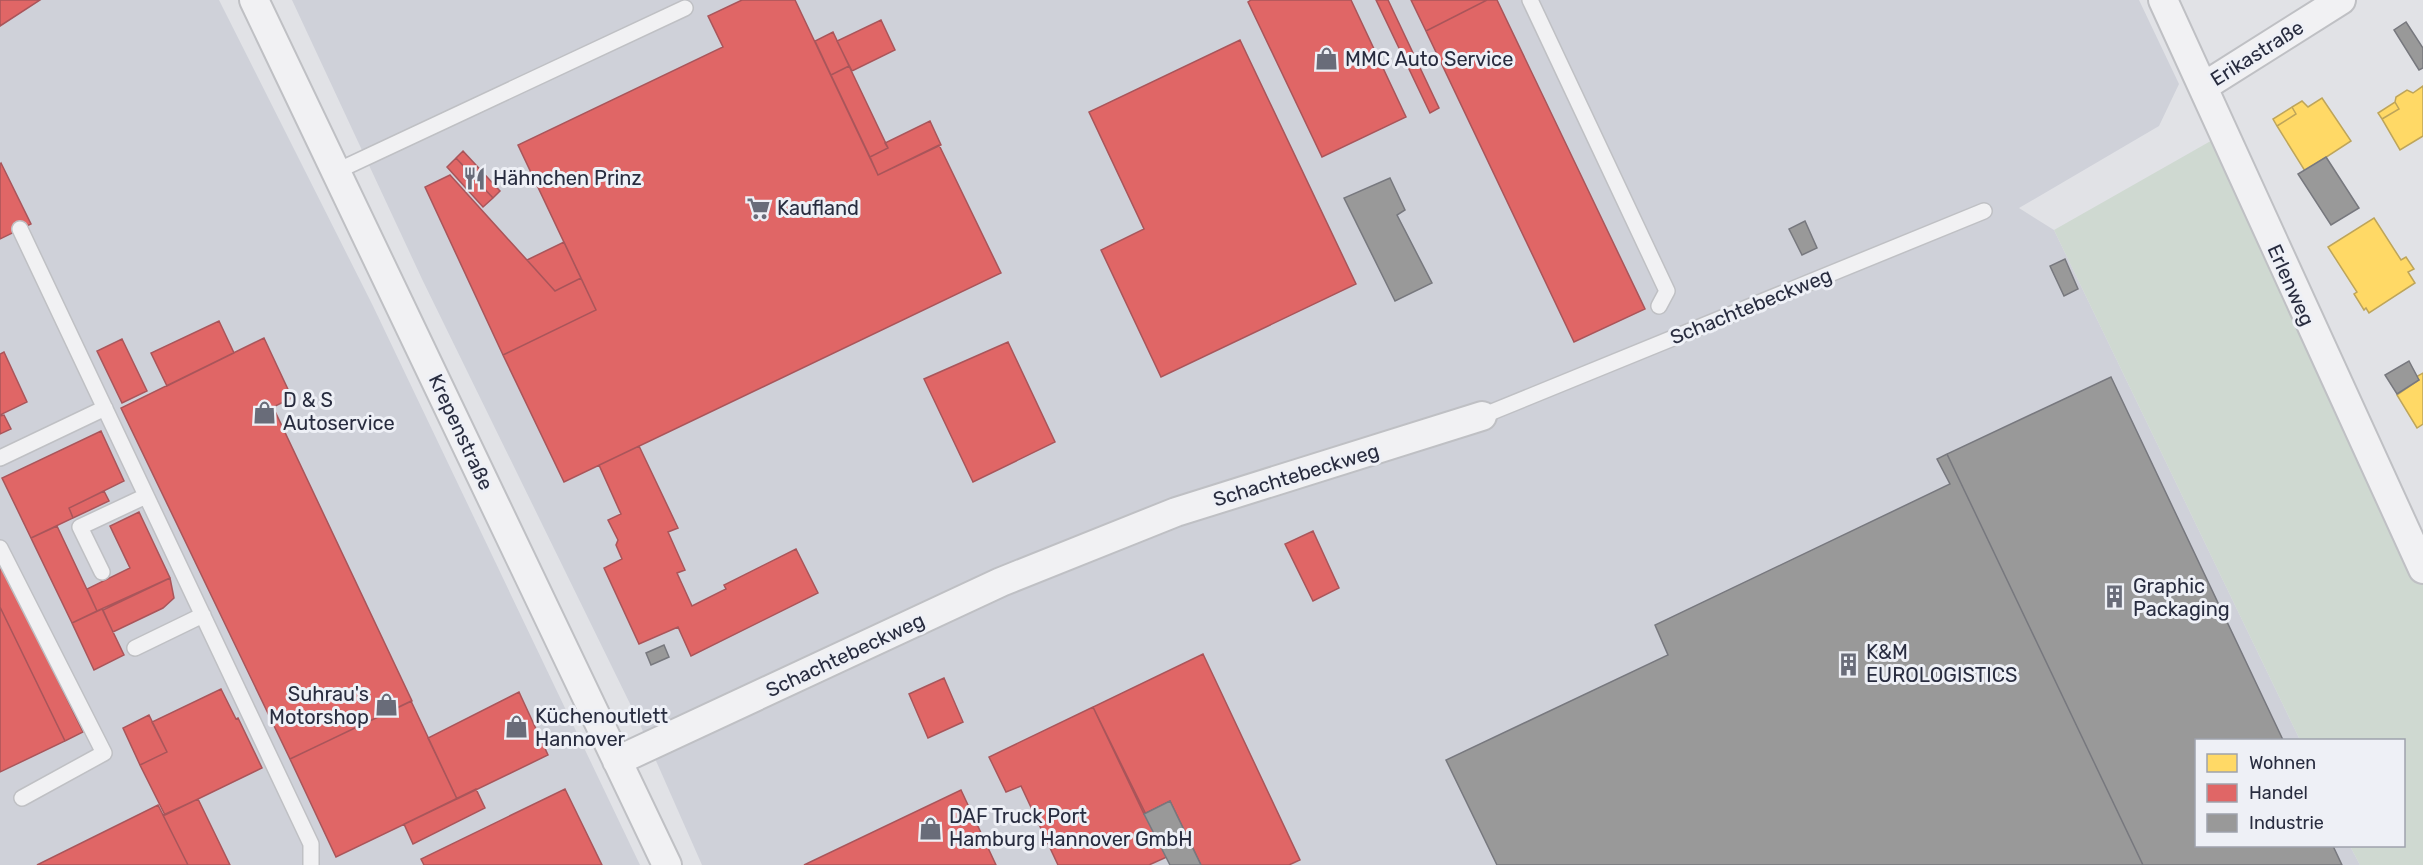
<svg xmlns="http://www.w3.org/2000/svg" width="2423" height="865" viewBox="0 0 2423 865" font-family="Rubik,sans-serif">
  <rect width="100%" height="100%" fill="#e1e2e6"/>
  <path fill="#cfd1d9" d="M0,0H219L373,306L640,865H0Z
    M292,0H2139L2179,84L2159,126L2019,208L2054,230L2300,740H2196V846H2350L2360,865H702L638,720L422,279Z"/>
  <path fill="#cfd9d1" d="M2223,134L2423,548V865H2360L2350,846H2404V740H2300L2054,230Z"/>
  <path fill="#ffd966" stroke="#bea55a" stroke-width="1.5" d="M2423,86V136L2400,150L2382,119L2399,109L2395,102L2396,97L2407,90L2413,93Z
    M2322,98L2351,141L2305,171L2277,126L2296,114L2292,107L2302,101L2308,107Z
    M2395,102L2399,109L2382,119L2378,113Z
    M2292,107L2296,114L2277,126L2273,119Z
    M2374,218L2401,260L2406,257L2414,269L2408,272L2415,283L2369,313L2366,308L2364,310L2354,294L2357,292L2328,247Z
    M2423,373V424L2417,428L2397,395L2419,380L2416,377Z"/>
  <path fill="#e06666" stroke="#a9555a" stroke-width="1.5" d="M0,0H40L0,26Z
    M742,0H795L878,175L939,145L1001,273L564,482L503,355L596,310L518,145L723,47L708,16Z
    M1251,0H1351L1406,117L1322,157L1248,2Z
    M1376,0H1388L1439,108L1430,113Z
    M1411,0H1487L1426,31Z
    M1487,0H1497L1645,309L1574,342L1426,31Z
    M881,20L895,50L852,71L837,41Z
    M833,32L849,66L831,75L815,41Z
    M1240,40L1356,284L1161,377L1101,250L1144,229L1089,112Z
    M849,66L888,148L870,157L831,75Z
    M930,121L941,145L878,175L870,157L888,148L885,143Z
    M463,151L500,191L493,198L456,158Z
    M456,158L493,198L483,207L447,167Z
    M1,163L31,224L0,239V164Z
    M450,175L555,291L581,278L596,310L503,355L425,187Z
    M564,242L581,278L555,291L527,260Z
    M219,321L234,353L167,386L151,353Z
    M264,338L292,398L273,407L412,701L290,759L121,408Z
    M122,339L147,391L122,403L97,351Z
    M1008,342L1055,442L973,482L924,379Z
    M4,352L27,402L0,415V354Z
    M4,415L11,429L0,434V416Z
    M101,431L124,481L69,508L73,518L31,538L2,478Z
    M639,446L678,528L668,532L685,570L677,573L692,606L726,589L724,585L796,549L818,593L691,656L678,627L639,644L604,568L622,559L616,545L618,540L608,520L621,514L599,465Z
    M104,491L109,501L73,518L69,508Z
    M139,512L170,578L97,611L87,589L130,568L110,526Z
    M57,526L97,611L72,623L31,538Z
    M1313,531L1339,588L1313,601L1285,544Z
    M0,561L83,732L65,741L0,607Z
    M170,578L174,598L163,608L113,632L103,610Z
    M0,607L65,741L0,772Z
    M102,609L124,655L94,670L72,623Z
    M1203,654L1300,860L1289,865H1201L1170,801L1144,814L1093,707Z
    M944,678L963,722L928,738L909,694Z
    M221,689L236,719L238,718L262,768L165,815L140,765L167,752L152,722Z
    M519,692L548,755L457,799L428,738Z
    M411,701L457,799L336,857L290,759Z
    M1093,707L1167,857L1149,865H1058L1021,786L1006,792L989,757Z
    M149,715L167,752L140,765L123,728Z
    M476,789L485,808L413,844L404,824Z
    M565,789L602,865H424L421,859Z
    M961,790L996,865H804Z
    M198,799L230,865H188L163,815Z
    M158,805L188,865H37Z"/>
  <path fill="#999" stroke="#77787e" stroke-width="1.5" d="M2406,22L2423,48V68L2419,70L2394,30Z
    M2326,157L2359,208L2331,225L2298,174Z
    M1390,178L1405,210L1397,215L1432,283L1395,301L1344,198Z
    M1805,221L1817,248L1802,255L1789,229Z
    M2065,259L2078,289L2064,296L2050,266Z
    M2409,361L2419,380L2397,394L2385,375Z
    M2111,377L2283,740H2196V846H2333L2342,865H2143L1947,454Z
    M1947,454L2143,865H1497L1446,760L1668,655L1655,625L1950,484L1937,459Z
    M664,645L669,657L651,665L646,653Z
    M1170,801L1201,865H1170L1144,814Z"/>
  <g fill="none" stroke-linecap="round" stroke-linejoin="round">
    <defs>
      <path id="lane" d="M1530,0L1667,291L1659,306
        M337,171L685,8
        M20,229L311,844V865
        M1482,416L1984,211
        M0,458L105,408
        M0,548L104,753L22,798
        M102,572L80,527L146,496
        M135,648L203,615"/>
      <path id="street" d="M254,0L667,865
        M2163,0L2423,569
        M2203,87L2341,0
        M617,761L1001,582L1176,512L1482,416"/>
    </defs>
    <use href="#lane" stroke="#bfc0c4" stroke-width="18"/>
    <use href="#street" stroke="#bfc0c4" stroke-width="32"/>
    <use href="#lane" stroke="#f1f1f3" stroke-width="15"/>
    <use href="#street" stroke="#f1f1f3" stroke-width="28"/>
  </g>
  <defs>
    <symbol id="shop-bare" viewBox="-9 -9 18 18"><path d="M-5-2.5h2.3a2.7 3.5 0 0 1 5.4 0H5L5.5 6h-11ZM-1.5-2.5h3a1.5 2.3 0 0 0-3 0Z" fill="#696c79" stroke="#eef0f6" stroke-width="2.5" paint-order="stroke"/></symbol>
    <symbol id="restaurant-bare" viewBox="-9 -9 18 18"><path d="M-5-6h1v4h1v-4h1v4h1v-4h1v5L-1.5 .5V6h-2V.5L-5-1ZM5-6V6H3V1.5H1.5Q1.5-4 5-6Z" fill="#696c79" stroke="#eef0f6" stroke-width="2.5" paint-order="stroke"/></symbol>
    <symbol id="supermarket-bare" viewBox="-9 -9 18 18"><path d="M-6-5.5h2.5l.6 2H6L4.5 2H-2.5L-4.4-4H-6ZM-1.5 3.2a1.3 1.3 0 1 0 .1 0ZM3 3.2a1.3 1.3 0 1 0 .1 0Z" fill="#696c79" stroke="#eef0f6" stroke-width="2.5" paint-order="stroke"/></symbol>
    <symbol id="building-bare" viewBox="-9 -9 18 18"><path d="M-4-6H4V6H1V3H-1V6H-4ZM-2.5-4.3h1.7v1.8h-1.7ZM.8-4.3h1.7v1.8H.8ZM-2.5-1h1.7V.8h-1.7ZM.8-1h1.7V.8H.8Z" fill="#696c79" stroke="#eef0f6" stroke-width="2.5" paint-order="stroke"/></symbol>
  </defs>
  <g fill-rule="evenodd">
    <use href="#shop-bare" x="1310" y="42" width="33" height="33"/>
    <use href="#restaurant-bare" x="458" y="162" width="33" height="33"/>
    <use href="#supermarket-bare" x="742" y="192" width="33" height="33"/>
    <use href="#shop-bare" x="248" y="396" width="33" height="33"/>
    <use href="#building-bare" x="2098" y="580" width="33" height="33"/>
    <use href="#building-bare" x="1832" y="648" width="33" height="33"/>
    <use href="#shop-bare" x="370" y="688" width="33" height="33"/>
    <use href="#shop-bare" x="500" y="710" width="33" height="33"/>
    <use href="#shop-bare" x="914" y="812" width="33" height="33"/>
  </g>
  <g text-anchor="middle" stroke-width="6" stroke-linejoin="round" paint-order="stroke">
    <g font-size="20" fill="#282c3f" stroke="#eef0f6">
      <text transform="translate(2257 53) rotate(-32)" y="7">Erikastraße</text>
      <text transform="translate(2291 285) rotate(66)" y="7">Erlenweg</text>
      <text transform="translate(1751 306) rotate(-22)" y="7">Schachtebeckweg</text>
      <text transform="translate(461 432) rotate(65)" y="7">Krepenstraße</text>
      <text transform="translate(1296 475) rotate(-17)" y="7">Schachtebeckweg</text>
      <text transform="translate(845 655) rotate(-25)" y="7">Schachtebeckweg</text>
    </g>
    <g font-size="20" fill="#282c3f" stroke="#eef0f6" text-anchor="start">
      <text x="1345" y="66">MMC Auto Service</text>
      <text x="493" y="185">Hähnchen Prinz</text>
      <text x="777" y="215">Kaufland</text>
      <text x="283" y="407">D &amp; S<tspan x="283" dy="23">Autoservice</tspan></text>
      <text x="2133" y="593">Graphic<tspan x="2133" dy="23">Packaging</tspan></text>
      <text x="1866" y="659">K&amp;M<tspan x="1866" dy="23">EUROLOGISTICS</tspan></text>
      <text x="369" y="701" text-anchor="end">Suhrau's<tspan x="369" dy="23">Motorshop</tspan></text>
      <text x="535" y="723">Küchenoutlett<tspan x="535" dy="23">Hannover</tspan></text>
      <text x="949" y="823">DAF Truck Port<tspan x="949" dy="23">Hamburg Hannover GmbH</tspan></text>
    </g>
  </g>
  <rect x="2195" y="739" width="210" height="108" fill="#eef0f6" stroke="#9fa2ad" stroke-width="1.5"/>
  <rect x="2207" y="754" width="30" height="18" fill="#ffd966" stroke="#9fa2ad" stroke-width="1.5"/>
  <text x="2249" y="769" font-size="18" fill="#282c3f">Wohnen</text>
  <rect x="2207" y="784" width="30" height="18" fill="#e06666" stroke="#9fa2ad" stroke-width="1.5"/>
  <text x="2249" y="799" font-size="18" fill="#282c3f">Handel</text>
  <rect x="2207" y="814" width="30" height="18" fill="#999999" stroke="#9fa2ad" stroke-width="1.5"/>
  <text x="2249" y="829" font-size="18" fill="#282c3f">Industrie</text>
</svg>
